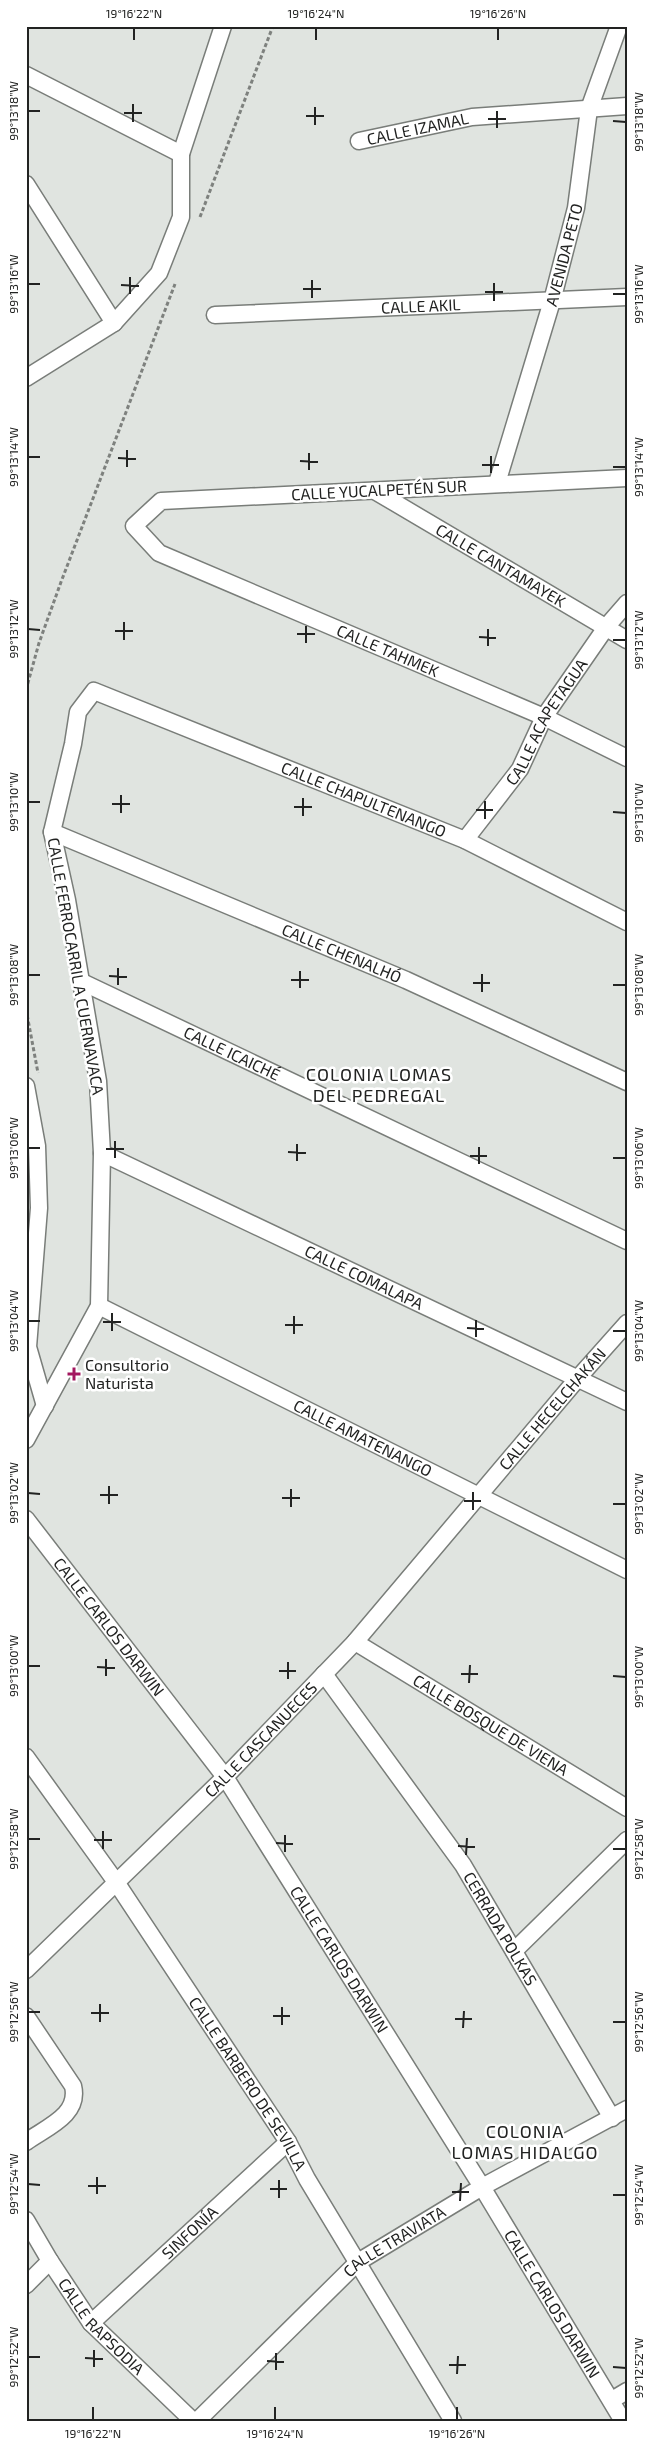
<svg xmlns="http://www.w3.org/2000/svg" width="653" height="2447" viewBox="0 0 653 2447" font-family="'Exo 2',sans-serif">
  <rect width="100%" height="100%" fill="#e0e4e0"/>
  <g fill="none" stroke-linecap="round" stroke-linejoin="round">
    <defs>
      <g id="minor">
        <path d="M26,75L181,154"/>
        <path id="s1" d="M359,141L472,117L627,106"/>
        <path d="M26,184L114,323"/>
        <path id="s2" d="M215,315L627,297"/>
        <path d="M26,378L114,323L159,273L181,217V154L223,26"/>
        <path id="s3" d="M627,478L161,501L134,526L159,553L544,717L627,758"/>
        <path id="s4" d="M497,483L552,301L576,208L589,109L619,26"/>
        <path id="s5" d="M375,491L627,640"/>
        <path id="s6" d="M52,832L406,980L627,1082"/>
        <path id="s7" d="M465,840L520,769L544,717L607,626L627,603"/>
        <path id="s8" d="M82,982L627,1241"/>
        <path d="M26,1086L37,1146L39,1208L28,1347L45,1406"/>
        <path id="s9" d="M102,1153L627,1402"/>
        <path id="s10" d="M99,1306L627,1570"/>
        <path id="s11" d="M26,1440L99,1306L102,1153L98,1081L67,900L52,832L73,744L78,712L94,691L465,840L627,922"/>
        <path id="s12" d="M26,1519L225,1777L482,2187L623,2421"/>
        <path id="s13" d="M355,1642L627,1808"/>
        <path id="s14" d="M324,1674L463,1865L612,2118"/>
        <path id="s15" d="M26,1757L116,1882L288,2142L307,2179L453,2421"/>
        <path d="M514,1951L627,1840"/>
        <path id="s16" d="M26,1970L225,1777L355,1642L578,1378L627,1323"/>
        <path d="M26,2016L73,2086C80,2115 47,2127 26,2142"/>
        <path id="s17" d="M26,2220L50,2261L91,2323L193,2421"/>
        <path d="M26,2285L50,2261"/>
        <path id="s18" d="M91,2323L288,2142"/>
        <path d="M612,2400L627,2391"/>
        <path id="s19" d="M197,2421L358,2262L482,2187L627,2109"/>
      </g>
    </defs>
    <use href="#minor" stroke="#797d79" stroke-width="19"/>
    <path stroke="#7e817e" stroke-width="3" stroke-dasharray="4 2.5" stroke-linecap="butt" d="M200,217L273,26
      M26,690L39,643L61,582L175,284
      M26,1009L38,1073"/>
    <use href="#minor" stroke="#fff" stroke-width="16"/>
  </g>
  <path fill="none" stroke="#222322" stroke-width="2" d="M134,40V28M316,40V28M498,40V28M28,111H40M124,113H142M306,116H324M488,119H506M613,121L626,122M133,122V104M315,125V107M497,128V111M28,284H40M121,285L139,286M303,289H321M485,292H503M130,294V277M613,294H626M312,298V280M494,301V283M28,457H40M118,458L136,459M300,461L318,462M482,465H499M127,467V450M613,467H626M309,470V453M491,473V456M28,629L40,630M115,631H133M297,634H315M479,637L496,638M124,640V622M613,640H626M306,643V626M488,646V629M28,802H40M112,804H130M294,807H312M476,810H493M613,812L626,813M121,813V795M303,816V798M485,819V801M28,975H40M109,976L127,977M291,980H309M473,983H490M118,985V968M613,985H626M300,988V971M482,992V974M28,1148H40M106,1149H124M288,1152L306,1153M470,1156H487M115,1158V1141M613,1158H626M297,1161V1144M479,1164V1147M28,1321H40M103,1322H121M285,1325H303M467,1328L484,1329M112,1331V1313M613,1331H626M294,1334V1316M476,1337V1320M28,1493L40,1494M100,1495H118M282,1498H300M464,1501H481M109,1504V1486M613,1504H626M291,1507V1489M473,1510V1492M28,1666H40M97,1667L115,1668M279,1671H296M461,1674H478M106,1676V1659M613,1676L626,1677M288,1679V1662M469,1683L470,1665M28,1839H40M94,1840H112M276,1843L293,1844M458,1846L475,1847M103,1849V1831M613,1849H626M285,1852V1835M466,1855L467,1838M28,2012H40M91,2013H109M273,2016H290M455,2019H472M100,2022V2004M613,2022H626M282,2025V2007M463,2028L464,2011M28,2184L40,2185M88,2186H106M270,2189H287M452,2192H469M97,2194V2177M613,2195H626M279,2198V2180M460,2201L461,2183M28,2357H40M85,2358L103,2359M267,2361L284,2362M449,2365H466M94,2367V2350M613,2367L626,2368M276,2370V2353M457,2374L458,2356M93,2420V2407M275,2420V2407M457,2420V2407"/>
  <path fill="#a3175f" stroke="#fff" stroke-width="2" d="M71.5 1366.5h5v5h5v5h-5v5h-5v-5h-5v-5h5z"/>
  <g text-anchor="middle" stroke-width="5" stroke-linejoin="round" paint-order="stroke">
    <g font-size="16" fill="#222322" stroke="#fff">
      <text dy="6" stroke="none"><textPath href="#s1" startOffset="60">CALLE IZAMAL</textPath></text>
      <text dy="6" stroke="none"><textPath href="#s4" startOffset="238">AVENIDA PETO</textPath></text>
      <text dy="6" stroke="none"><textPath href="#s2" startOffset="206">CALLE AKIL</textPath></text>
      <text transform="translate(379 490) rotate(-3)" y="6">CALLE YUCALPETÉN SUR</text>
      <text dy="6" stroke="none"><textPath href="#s5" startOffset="146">CALLE CANTAMAYEK</textPath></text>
      <text dy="6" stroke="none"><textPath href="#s3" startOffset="789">CALLE TAHMEK</textPath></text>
      <text dy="6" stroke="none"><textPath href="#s7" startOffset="144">CALLE ACAPETAGUA</textPath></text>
      <text dy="6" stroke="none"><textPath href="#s11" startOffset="1071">CALLE CHAPULTENANGO</textPath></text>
      <text dy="6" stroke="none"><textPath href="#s6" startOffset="314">CALLE CHENALHÓ</textPath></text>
      <text transform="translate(76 966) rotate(80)" y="6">CALLE FERROCARRIL A CUERNAVACA</text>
      <text dy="6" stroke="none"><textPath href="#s8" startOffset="166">CALLE ICAICHÉ</textPath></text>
      <text dy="6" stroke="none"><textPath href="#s9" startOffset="290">CALLE COMALAPA</textPath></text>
      <text dy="6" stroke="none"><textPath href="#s16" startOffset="770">CALLE HECELCHAKÁN</textPath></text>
      <text dy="6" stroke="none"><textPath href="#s10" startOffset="295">CALLE AMATENANGO</textPath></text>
      <text dy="6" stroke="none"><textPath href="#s12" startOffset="136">CALLE CARLOS DARWIN</textPath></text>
      <text dy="6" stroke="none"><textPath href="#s13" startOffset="159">CALLE BOSQUE DE VIENA</textPath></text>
      <text dy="6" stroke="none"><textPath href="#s16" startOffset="329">CALLE CASCANUECES</textPath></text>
      <text dy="6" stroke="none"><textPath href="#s14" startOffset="310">CERRADA POLKAS</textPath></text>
      <text dy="6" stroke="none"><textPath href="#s12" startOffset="541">CALLE CARLOS DARWIN</textPath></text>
      <text dy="6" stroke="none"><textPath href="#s15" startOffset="395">CALLE BARBERO DE SEVILLA</textPath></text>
      <text dy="6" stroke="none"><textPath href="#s18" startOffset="134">SINFONÍA</textPath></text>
      <text dy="6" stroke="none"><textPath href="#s19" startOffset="268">CALLE TRAVIATA</textPath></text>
      <text dy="6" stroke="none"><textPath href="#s12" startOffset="946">CALLE CARLOS DARWIN</textPath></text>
      <text dy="6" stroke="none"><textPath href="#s17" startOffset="131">CALLE RAPSODIA</textPath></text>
    </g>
    <g font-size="16" fill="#222322" stroke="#fff" text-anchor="start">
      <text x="85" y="1371">Consultorio<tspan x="85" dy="18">Naturista</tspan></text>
    </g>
    <g font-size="18" letter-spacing="1" fill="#222322" stroke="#fff">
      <text x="379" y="1081">COLONIA LOMAS<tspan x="379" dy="21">DEL PEDREGAL</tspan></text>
      <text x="525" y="2138">COLONIA<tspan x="525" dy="21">LOMAS HIDALGO</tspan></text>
    </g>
  </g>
  <rect width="653" height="2447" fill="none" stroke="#ffffff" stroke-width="55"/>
  <rect x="28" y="28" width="598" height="2392" fill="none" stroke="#222322" stroke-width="2"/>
  <g font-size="12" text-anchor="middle" fill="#222322">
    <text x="134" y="18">19°16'22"N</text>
    <text x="316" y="18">19°16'24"N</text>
    <text x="498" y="18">19°16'26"N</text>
    <text transform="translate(14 111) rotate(-90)" y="4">99°13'18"W</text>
    <text transform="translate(639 122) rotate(-90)" y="4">99°13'18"W</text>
    <text transform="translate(14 284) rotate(-90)" y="4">99°13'16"W</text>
    <text transform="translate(639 294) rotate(-90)" y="4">99°13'16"W</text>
    <text transform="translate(14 457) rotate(-90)" y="4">99°13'14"W</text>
    <text transform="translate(639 467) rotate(-90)" y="4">99°13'14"W</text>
    <text transform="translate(14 629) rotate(-90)" y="4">99°13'12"W</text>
    <text transform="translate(639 640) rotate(-90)" y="4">99°13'12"W</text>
    <text transform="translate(14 802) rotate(-90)" y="4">99°13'10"W</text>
    <text transform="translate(639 813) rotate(-90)" y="4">99°13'10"W</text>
    <text transform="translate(14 975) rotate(-90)" y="4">99°13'08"W</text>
    <text transform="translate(639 985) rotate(-90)" y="4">99°13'08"W</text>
    <text transform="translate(14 1148) rotate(-90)" y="4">99°13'06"W</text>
    <text transform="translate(639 1158) rotate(-90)" y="4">99°13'06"W</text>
    <text transform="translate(14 1321) rotate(-90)" y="4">99°13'04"W</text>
    <text transform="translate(639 1331) rotate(-90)" y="4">99°13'04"W</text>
    <text transform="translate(14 1493) rotate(-90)" y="4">99°13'02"W</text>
    <text transform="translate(639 1504) rotate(-90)" y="4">99°13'02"W</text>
    <text transform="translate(14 1666) rotate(-90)" y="4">99°13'00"W</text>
    <text transform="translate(639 1677) rotate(-90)" y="4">99°13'00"W</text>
    <text transform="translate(14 1839) rotate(-90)" y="4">99°12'58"W</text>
    <text transform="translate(639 1849) rotate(-90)" y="4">99°12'58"W</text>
    <text transform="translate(14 2012) rotate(-90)" y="4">99°12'56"W</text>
    <text transform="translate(639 2022) rotate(-90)" y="4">99°12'56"W</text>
    <text transform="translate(14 2184) rotate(-90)" y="4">99°12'54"W</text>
    <text transform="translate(639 2195) rotate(-90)" y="4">99°12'54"W</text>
    <text transform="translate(14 2357) rotate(-90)" y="4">99°12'52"W</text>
    <text transform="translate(639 2368) rotate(-90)" y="4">99°12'52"W</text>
    <text x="93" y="2438">19°16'22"N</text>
    <text x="275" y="2438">19°16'24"N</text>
    <text x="457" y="2438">19°16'26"N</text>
  </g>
</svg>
